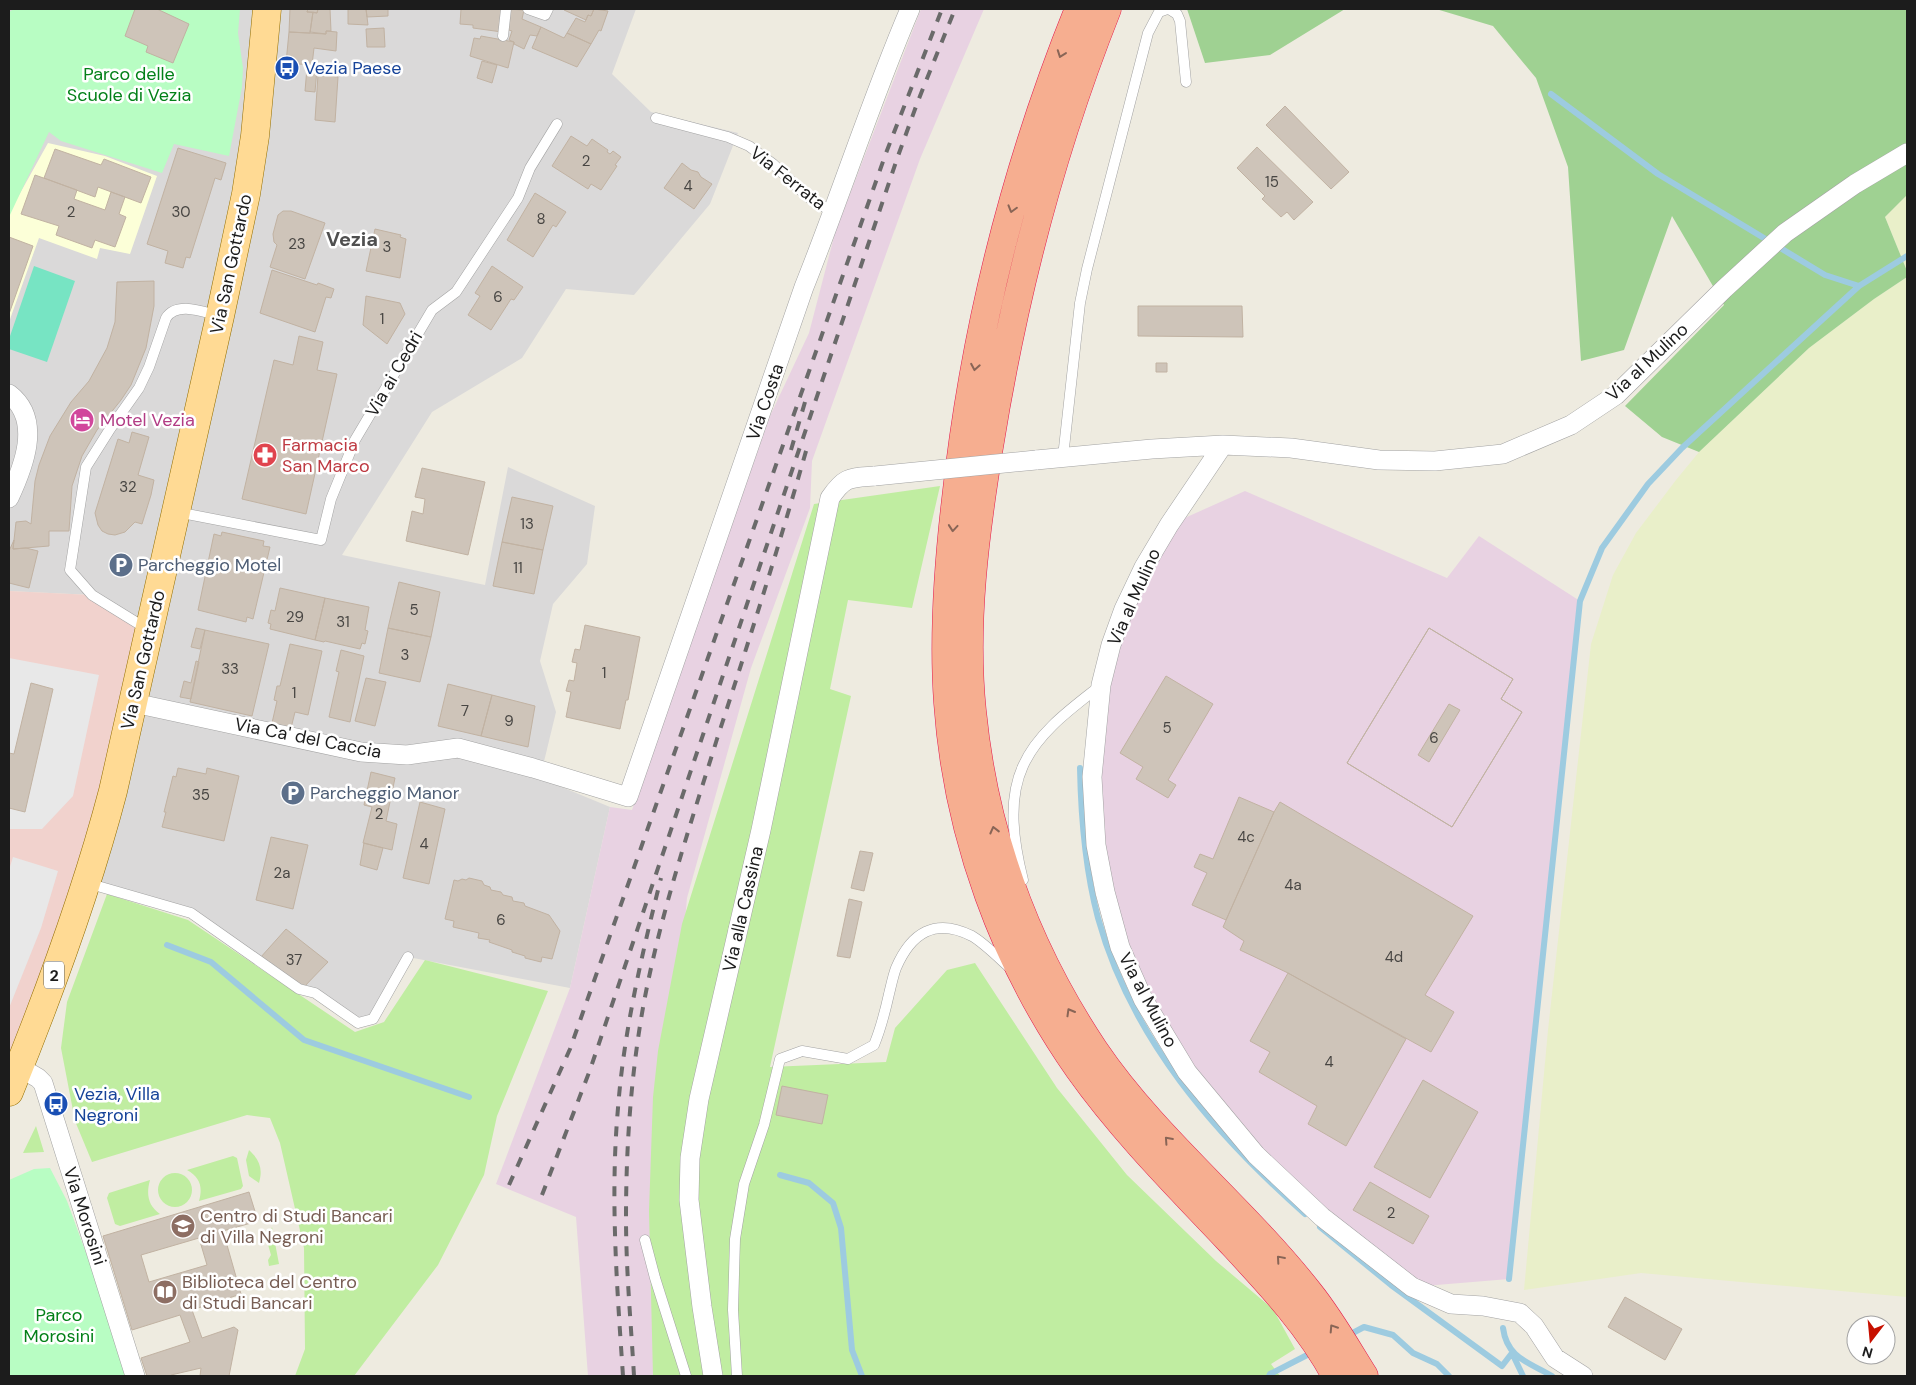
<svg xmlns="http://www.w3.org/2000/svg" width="1916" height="1385" viewBox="0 0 1916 1385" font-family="'DM Sans',sans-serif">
  <rect width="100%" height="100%" fill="#eeebe0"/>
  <path fill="#dad9d9" d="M9,9H636L612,74L651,112L738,133L710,204L634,295L566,289L522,358L432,412L342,555L485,585L508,467L595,506L587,564L553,604L540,661L556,712L540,778L610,807L570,988L408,957L373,1019L358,1023L191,913L86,882L92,595L9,591Z"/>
  <path fill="#f1d2cd" d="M9,591L92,595L150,630L9,1091Z"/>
  <path fill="#e8d2e2" d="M921,9H984L920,159L812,461L810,508L751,668L687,898L669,1099L698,1376H588L576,1217L496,1184L570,988L610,807L632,810L770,416L809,333L835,233Z
    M1245,491L1447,578L1479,536L1580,601L1509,1279L1412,1287L1256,1155L1143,999L1096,845L1101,685L1169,525Z"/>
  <path fill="#fcffd8" d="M48,143L105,156L157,176L130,254L100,248L97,259L39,238L9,322V213Z"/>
  <path fill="#e9efc9" d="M1907,195V271L1885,217Z
    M1907,277V1297L1641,1273L1524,1290L1548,1030L1591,644L1613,575L1636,533L1676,480L1699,452L1809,348L1874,299Z"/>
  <path fill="#c0eda1" d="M940,486L912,608L848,600L830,689L851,696L770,1067L886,1062L895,1028L947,970L975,963L1057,1088L1127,1175L1216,1261L1273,1309L1295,1349L1271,1364L1280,1376H653L649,1211L653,1097L658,1051L682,924L814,504Z
    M107,894L188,920L355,1032L384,1022L425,960L548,991L497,1116L484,1175L438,1265L354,1376H295L305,1349L304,1248L280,1143L270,1118L247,1115L92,1162L75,1121L61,1048L67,1002Z
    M36,1126L44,1152L23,1153Z
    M249,1150C260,1160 263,1169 259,1183L249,1176L246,1160Z
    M233,1156L237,1158L243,1186L241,1189L199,1201C203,1187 200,1177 187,1170Z
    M158 1190a17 17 0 1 1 34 0a17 17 0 1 1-34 0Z
    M150,1180C146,1194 148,1206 160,1214L120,1226L115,1224L107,1198L109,1193Z
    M272,1227L279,1264L269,1266L268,1260L271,1255L267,1241Z"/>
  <path fill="#9fd192" d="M1187,9H1345L1270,55L1205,63Z
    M1436,9H1907V195L1885,217L1907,271V277L1874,299L1809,348L1699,452L1662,437L1625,406L1724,305L1672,216L1624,350L1581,361L1568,167L1536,78L1493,26Z"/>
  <path fill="#b8fdc3" d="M14,9H240L238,33L243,68L242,87L229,156L174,144L162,173L61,141L49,132L9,217V12Z
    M50,1168L67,1201L131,1376H9V1180L34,1169Z"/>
  <path fill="#77e4c3" d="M34,266L75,281L47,362L9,349V339Z"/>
  <path fill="#e8e8e8" d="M9,658L99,675L73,796L42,829H9Z
    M13,857L58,871L41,928L9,1008V870Z"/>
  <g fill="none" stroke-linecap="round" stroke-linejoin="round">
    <path stroke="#9dcbe0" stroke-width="6" d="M1551,94L1658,174L1825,275L1859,286
      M1080,768C1081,819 1085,869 1098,918C1131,1038 1214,1133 1305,1214
      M167,945L211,962L304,1040L469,1097
      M780,1175L809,1183L833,1203L841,1228L852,1350L862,1376
      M1320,1227L1391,1285L1502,1366L1512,1353L1523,1376
      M1509,1279L1580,601L1602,548L1648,484L1682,448L1859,286L1907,256
      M1503,1328C1507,1358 1528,1362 1552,1376
      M1347,1336L1364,1327L1393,1335L1413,1353L1437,1364L1449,1376
      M1269,1376L1270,1374L1313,1352"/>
  </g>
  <path fill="#cec4b9" stroke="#c1b2a2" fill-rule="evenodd" d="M135,9H157L189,24L173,63L146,52L148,46L125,36Z
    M290,9H308L307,12H313L310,33L289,32Z
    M308,9H318L317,13L307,12Z
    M318,9H330L331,31H326V34L310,32L313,12L317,13Z
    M348,9H366L368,25L348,24Z
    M366,9H388V16L367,17Z
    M461,9H503L502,32L473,28V25L460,24Z
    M507,9L524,10L522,19L541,27L537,36L530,35L524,49L514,44V42L509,40L512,31L506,29Z
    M565,9H594L591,16L588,15L586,20L564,10Z
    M594,9L608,11L601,31L599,30L591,44L567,33L576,18L585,22L588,15L591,16Z
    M541,27L564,38L567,33L591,44L577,67L532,48Z
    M384,28L385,47H367L366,29Z
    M326,31L337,32L336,51L314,48L312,65L286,63L289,32L326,34Z
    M481,36L514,42L508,68L470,56L474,38L480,39Z
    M482,61L497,65L492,83L477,78Z
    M307,68L317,69L315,92L305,91Z
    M318,75L338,77L335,122L315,120Z
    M1285,106L1349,172L1331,189L1266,125Z
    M571,136L587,146L592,139L608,150L607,152L610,154L613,151L621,157L615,165L617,166L601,190L591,184L588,189L552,166Z
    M1257,147L1313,202L1294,220L1287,212L1281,217L1262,199L1265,196L1237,168Z
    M178,148L226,163L221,180L215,178L190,258L186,257L183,268L165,263L168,251L147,244Z
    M55,149L101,165L104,159L151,177L141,203L98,187L95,197L44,178Z
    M682,163L691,170L698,172L701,177L712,184L694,209L664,188Z
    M35,175L77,190L74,199L105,210L111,192L125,197L119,214L126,217L115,247L95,240L92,248L56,235L59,226L21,214Z
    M535,193L566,212L556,227L553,225L533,257L507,240Z
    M283,211H291L325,223L305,279L270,267L277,245L274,242L273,234L278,215Z
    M375,229L401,235L400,237L406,239L400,278L366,271Z
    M9,237L33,246L9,314Z
    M492,266L523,287L514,300L511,299L491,330L468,315L480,296L475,293Z
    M272,270L317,285L318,283L334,289L331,298L326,297L315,332L260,313Z
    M154,281V306L146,348L131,385L121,400L97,430L82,456L72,486L69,531H49V546L13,549L16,522L26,521L31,524L35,481L39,465L50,436L71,402L89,381L107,348L115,322L117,282Z
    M366,296L400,303L405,314L387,344L363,325Z
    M1138,306H1242L1243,337L1138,336Z
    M299,336L323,342L317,370L337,374L306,514L242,499L274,360L293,365Z
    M1156,363H1167V372H1156Z
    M132,432L149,437L138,475L154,480L151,495L142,524L135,522L125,532L115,535L108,534L102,531L98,525L95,513L118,439L129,443Z
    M422,468L485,482L468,555L406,541L412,511L423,514L425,499L415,497Z
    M512,497L553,506L543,550L502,542Z
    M222,532L264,541L263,546L270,547L253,619L247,617L246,622L198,610L214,534L221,536Z
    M14,540L13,549L26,548L38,551L29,588L9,583V551Z
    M502,542L543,550L534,594L493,586Z
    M399,582L440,592L431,637L388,628Z
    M280,588L325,598L315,640L270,629L271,624L268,623L271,610L275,611Z
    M325,598L369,607L365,630L368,631L365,644L362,643L360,649L325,641L324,642L315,640Z
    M585,625L640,637L628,700H626L620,729L566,717L571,692L566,691L569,680L574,681L577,663L572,662L575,649L580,650Z
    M196,628L205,630L200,649L191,647Z
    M388,628L431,637L420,682L379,673Z
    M1429,628L1513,679L1501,699L1522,712L1452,827L1347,763ZM1449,704L1460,710L1429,762L1418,755Z
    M1429,628L1513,679L1501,699L1522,712L1452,827L1347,763Z
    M205,630L269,644L252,716L190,702Z
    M290,644L322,651L308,715L295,712L291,728L272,723L277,701L274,700L277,686H280Z
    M341,650L364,656L350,722L329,717L339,672L336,671Z
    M196,661L199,662L191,699L180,697L184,681L191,683Z
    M1166,676L1213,704L1168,780L1176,785L1168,798L1136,779L1143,767L1120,753Z
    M366,678L386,682L375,726L355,721Z
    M31,683L53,689L25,812L9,808V753L14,754Z
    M448,684L492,695L481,736L438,726Z
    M492,695L535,706L528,747L481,736Z
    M178,768L206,774L207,768L239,776L224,841L162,827L166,812H164L173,776L176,777Z
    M371,772L395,778L386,821L397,824L392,850L363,843L372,807L364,805Z
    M1239,797L1274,812L1226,920L1192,905L1207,873L1194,867L1200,854L1213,859Z
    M420,802L445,809L429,884L403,878Z
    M1280,802L1473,916L1425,995L1454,1012L1431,1052L1288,973L1240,950L1244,941L1223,927L1274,812Z
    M271,837L308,845L293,909L256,900Z
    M364,843L383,848L377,870L360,865Z
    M860,851L873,853L864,891L851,888Z
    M469,878L482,881L484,885L490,887L491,890L501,892L503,895L512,897L513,901L524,903L525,906L549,915L560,931L552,959L542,957L541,962L525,958V956L512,952V950L489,942L490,940L478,938L479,933L453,927L454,921L445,919L454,880L458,881L462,879L466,880Z
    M849,899L862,902L850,958L837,956Z
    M286,929L328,962L303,988L260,958Z
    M1288,973L1406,1039L1346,1146L1308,1124L1317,1106L1259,1072L1270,1052L1250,1041Z
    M1423,1080L1478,1112L1430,1198L1374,1167Z
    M782,1086L828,1095L822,1124L776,1115Z
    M1370,1182L1429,1216L1413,1244L1353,1210Z
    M249,1192L258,1221L223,1231L241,1294L192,1310L202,1338L234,1327L238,1330L229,1376H200L201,1368L171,1375V1376H147L141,1358L190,1342L180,1315L132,1330L103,1236ZM199,1238L207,1265L149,1282L141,1255Z
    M1625,1297L1682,1329L1665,1360L1608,1327Z"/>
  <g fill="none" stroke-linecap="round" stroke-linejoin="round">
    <defs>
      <path id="service" d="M528,9L545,15L548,9
        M1169,9L1177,14L1180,21L1186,82
        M503,36L506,9
        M656,118L728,137L749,146L773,164L808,197L834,213
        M1063,457L1080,303L1087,269L1148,33L1159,12L1167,9
        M177,512L321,540L331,499L355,440L432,310L456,292L518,198L530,168L557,124
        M147,629L92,595L70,570L86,467L110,429L139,388L149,367L166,318C177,301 203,312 219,316
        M1023,880C1014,844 1007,801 1023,766C1038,732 1072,708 1100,686
        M87,883L191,913L299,989L315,993L358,1023L373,1019L408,957
        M645,1240L655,1278L686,1376
        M737,1376L733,1310L735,1239L744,1184L764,1125L780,1059L802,1051L848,1059L874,1045C881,1028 885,1012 889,994C891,986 893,976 896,968C911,933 935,917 972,936C984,943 999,958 1010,968"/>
      <path id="minor" d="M9,394C43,420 23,468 9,498
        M1223,445L1169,525L1144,567L1124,609L1111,645L1101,685L1092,777L1096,845L1105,892L1120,947L1143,999L1187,1072L1256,1155L1322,1217L1412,1287L1451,1304L1483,1306L1520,1313L1534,1326L1555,1358L1583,1376
        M1036,460L1152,449L1223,445L1291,448L1379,460L1435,461L1503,454L1571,425L1616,395L1724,289L1785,233L1855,184L1907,153
        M134,703L361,752L407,755L458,748L533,768L628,797L804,287C841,195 871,100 910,9
        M19,1067L38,1078L43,1083L135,1376
        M713,1376L702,1307L689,1200L690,1158L699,1099L761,830L830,498C845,476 850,478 875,476"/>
      <path id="primary" d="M9,1092C49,994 86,894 113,791L220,316L246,194L255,136L267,9"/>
      <path id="trunk" d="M1079,9C1016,165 974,332 956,499C948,567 943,635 948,703C957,834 1004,962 1079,1069C1123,1131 1177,1185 1229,1240C1268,1282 1309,1325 1336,1376
        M1107,9C1051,150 1013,297 989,447C975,533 963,624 972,711C984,833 1026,948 1094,1050C1155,1140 1243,1208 1310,1294C1330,1319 1347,1349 1364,1376"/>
    </defs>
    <use href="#service" stroke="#a3a3a3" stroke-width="11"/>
    <use href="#minor" stroke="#a3a3a3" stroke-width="20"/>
    <use href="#primary" stroke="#936e00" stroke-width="29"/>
    <use href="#trunk" stroke="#e3174c" stroke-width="29"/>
    <use href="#service" stroke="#fff" stroke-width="10"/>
    <use href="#minor" stroke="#fff" stroke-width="19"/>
    <use href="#primary" stroke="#ffda94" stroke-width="28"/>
    <use href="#trunk" stroke="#f6ae90" stroke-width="28"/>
    <path stroke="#6a6a6a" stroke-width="4" stroke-dasharray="10 10" stroke-linecap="butt" d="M791,450L805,402
      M509,1185L570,1049L886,153L942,9
      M542,1195L590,1070L898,156L918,101L955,9
      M623,1376C617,1287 610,1197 618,1108C624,1030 642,954 661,878
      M634,1376C631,1324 626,1271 626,1218C626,1146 631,1073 644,1002C661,912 690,826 717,739C749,641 780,543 808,444"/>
    <defs>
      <path id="minor-bridge" d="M875,476L1036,460"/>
    </defs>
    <use href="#minor-bridge" stroke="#a3a3a3" stroke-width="20" stroke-linecap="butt"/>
    <use href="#minor-bridge" stroke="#fff" stroke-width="19"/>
  </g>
  <defs><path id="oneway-chevron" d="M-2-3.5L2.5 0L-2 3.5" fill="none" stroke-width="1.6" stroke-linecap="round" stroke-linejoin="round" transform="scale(1.25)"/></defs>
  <g stroke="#896556">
    <use href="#oneway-chevron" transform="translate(1061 54) rotate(110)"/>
    <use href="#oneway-chevron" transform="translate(1012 209) rotate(106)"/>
    <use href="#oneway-chevron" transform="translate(975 367) rotate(100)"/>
    <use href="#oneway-chevron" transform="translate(953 528) rotate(95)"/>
    <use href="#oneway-chevron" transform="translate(994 830) rotate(-104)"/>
    <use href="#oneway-chevron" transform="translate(1070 1012) rotate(-120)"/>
    <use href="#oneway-chevron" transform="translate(1168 1140) rotate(-132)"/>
    <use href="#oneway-chevron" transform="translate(1280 1259) rotate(-131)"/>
    <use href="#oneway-chevron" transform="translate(1333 1328) rotate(-123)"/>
  </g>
  <defs>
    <symbol id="bus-disc" viewBox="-11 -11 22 22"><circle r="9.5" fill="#1a4fb4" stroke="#fff"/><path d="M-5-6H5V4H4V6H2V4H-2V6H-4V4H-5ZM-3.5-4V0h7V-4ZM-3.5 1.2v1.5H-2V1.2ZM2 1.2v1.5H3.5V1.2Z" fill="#fff"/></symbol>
    <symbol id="hotel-disc" viewBox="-11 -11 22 22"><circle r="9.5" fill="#d1479c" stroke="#fff"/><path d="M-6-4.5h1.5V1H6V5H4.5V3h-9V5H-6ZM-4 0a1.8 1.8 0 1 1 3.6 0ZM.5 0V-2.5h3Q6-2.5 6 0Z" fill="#fff"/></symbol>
    <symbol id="pharmacy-disc" viewBox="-11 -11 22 22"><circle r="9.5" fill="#e0444e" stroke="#fff"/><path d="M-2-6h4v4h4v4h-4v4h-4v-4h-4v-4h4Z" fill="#fff"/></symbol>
    <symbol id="parking-disc" viewBox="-11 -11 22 22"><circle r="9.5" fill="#5c6f8a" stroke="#fff"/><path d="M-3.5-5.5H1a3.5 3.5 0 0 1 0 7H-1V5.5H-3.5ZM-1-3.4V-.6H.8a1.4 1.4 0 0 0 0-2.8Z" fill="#fff"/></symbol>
    <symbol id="university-disc" viewBox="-11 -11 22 22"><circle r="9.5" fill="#8d6e63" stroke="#fff"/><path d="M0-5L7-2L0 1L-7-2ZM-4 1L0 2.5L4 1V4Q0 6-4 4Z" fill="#fff"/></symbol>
    <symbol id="library-disc" viewBox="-11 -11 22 22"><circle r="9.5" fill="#8d6e63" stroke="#fff"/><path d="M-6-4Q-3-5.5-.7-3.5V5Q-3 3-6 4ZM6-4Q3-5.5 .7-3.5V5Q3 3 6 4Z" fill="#fff"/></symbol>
  </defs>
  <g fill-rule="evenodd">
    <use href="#bus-disc" x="273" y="54" width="28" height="28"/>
    <use href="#hotel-disc" x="68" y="406" width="28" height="28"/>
    <use href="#pharmacy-disc" x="251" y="441" width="28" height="28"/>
    <use href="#parking-disc" x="107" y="551" width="28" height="28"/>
    <use href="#parking-disc" x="279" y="779" width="28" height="28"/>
    <use href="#bus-disc" x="42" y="1090" width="28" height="28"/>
    <use href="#university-disc" x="169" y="1212" width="28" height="28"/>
    <use href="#library-disc" x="151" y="1278" width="28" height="28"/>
  </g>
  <g text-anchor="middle" stroke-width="5" stroke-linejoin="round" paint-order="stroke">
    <g font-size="15" fill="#484643">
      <text x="586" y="166">2</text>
      <text x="1272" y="187">15</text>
      <text x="688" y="191">4</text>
      <text x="71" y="217">2</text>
      <text x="181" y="217">30</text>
      <text x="541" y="224">8</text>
      <text x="297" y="249">23</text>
      <text x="387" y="252">3</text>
      <text x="498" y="302">6</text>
      <text x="382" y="324">1</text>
      <text x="128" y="492">32</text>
      <text x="527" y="529">13</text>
      <text x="518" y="573">11</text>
      <text x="414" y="615">5</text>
      <text x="295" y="622">29</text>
      <text x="343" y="627">31</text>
      <text x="405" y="660">3</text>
      <text x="230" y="674">33</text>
      <text x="604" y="678">1</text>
      <text x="294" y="698">1</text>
      <text x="465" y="716">7</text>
      <text x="509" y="726">9</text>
      <text x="1167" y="733">5</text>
      <text x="1434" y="743">6</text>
      <text x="201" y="800">35</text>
      <text x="379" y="819">2</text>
      <text x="1246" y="842">4c</text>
      <text x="424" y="849">4</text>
      <text x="282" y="878">2a</text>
      <text x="1293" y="890">4a</text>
      <text x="501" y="925">6</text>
      <text x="1394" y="962">4d</text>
      <text x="294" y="965">37</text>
      <text x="1329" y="1067">4</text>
      <text x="1391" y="1218">2</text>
    </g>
    <rect fill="#fff" stroke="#606060" stroke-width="1" x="44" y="961.5" width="20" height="27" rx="4"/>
    <g font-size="16" font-weight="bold" fill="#1c1c1c">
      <text x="54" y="981">2</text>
    </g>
    <g font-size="18" fill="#164399" stroke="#fff" text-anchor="start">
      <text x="304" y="74">Vezia Paese</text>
      <text x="74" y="1100">Vezia, Villa<tspan x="74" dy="21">Negroni</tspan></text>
    </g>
    <g font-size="18" fill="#038018" stroke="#fff">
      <text x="129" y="80">Parco delle<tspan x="129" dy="21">Scuole di Vezia</tspan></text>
      <text x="59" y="1321">Parco<tspan x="59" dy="21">Morosini</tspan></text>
    </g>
    <g font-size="18" fill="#1c1c1c" stroke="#fff">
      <text transform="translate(788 178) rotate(38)" y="6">Via Ferrata</text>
      <text transform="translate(231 264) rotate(-78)" y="6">Via San Gottardo</text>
      <text transform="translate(1647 362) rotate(-43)" y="6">Via al Mulino</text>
      <text transform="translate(394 374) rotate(-60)" y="6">Via ai Cedri</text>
      <text transform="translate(765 402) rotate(-71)" y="6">Via Costa</text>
      <text transform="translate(1134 597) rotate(-66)" y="6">Via al Mulino</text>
      <text transform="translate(143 660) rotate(-77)" y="6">Via San Gottardo</text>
      <text transform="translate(308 738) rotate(11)" y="6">Via Ca' del Caccia</text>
      <text transform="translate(743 909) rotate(-77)" y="6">Via alla Cassina</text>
      <text transform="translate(1148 1000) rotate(62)" y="6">Via al Mulino</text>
      <text transform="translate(85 1216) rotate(72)" y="6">Via Morosini</text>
    </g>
    <g font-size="18" fill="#b23c85" stroke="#fff" text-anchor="start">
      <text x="100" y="426">Motel Vezia</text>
    </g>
    <g font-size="18" fill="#be3a42" stroke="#fff" text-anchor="start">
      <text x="282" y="451">Farmacia<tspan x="282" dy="21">San Marco</tspan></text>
    </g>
    <g font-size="18" fill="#4e5e75" stroke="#fff" text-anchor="start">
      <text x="138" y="571">Parcheggio Motel</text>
      <text x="310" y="799">Parcheggio Manor</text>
    </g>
    <g font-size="18" fill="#785e54" stroke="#fff" text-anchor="start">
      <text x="200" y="1222">Centro di Studi Bancari<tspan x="200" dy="21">di Villa Negroni</tspan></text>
      <text x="182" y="1288">Biblioteca del Centro<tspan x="182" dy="21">di Studi Bancari</tspan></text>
    </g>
    <g font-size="20" font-weight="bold" fill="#4f4f4f" stroke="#fff">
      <text x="352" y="246">Vezia</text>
    </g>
  </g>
  <rect width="1916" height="1385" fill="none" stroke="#1c1c1c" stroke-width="20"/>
  <g transform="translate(1871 1340) rotate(196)"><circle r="24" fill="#ffffff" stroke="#a4a4a4"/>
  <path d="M0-4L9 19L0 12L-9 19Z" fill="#c71000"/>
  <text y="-8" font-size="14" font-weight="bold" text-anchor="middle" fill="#1c1c1c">N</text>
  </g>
</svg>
